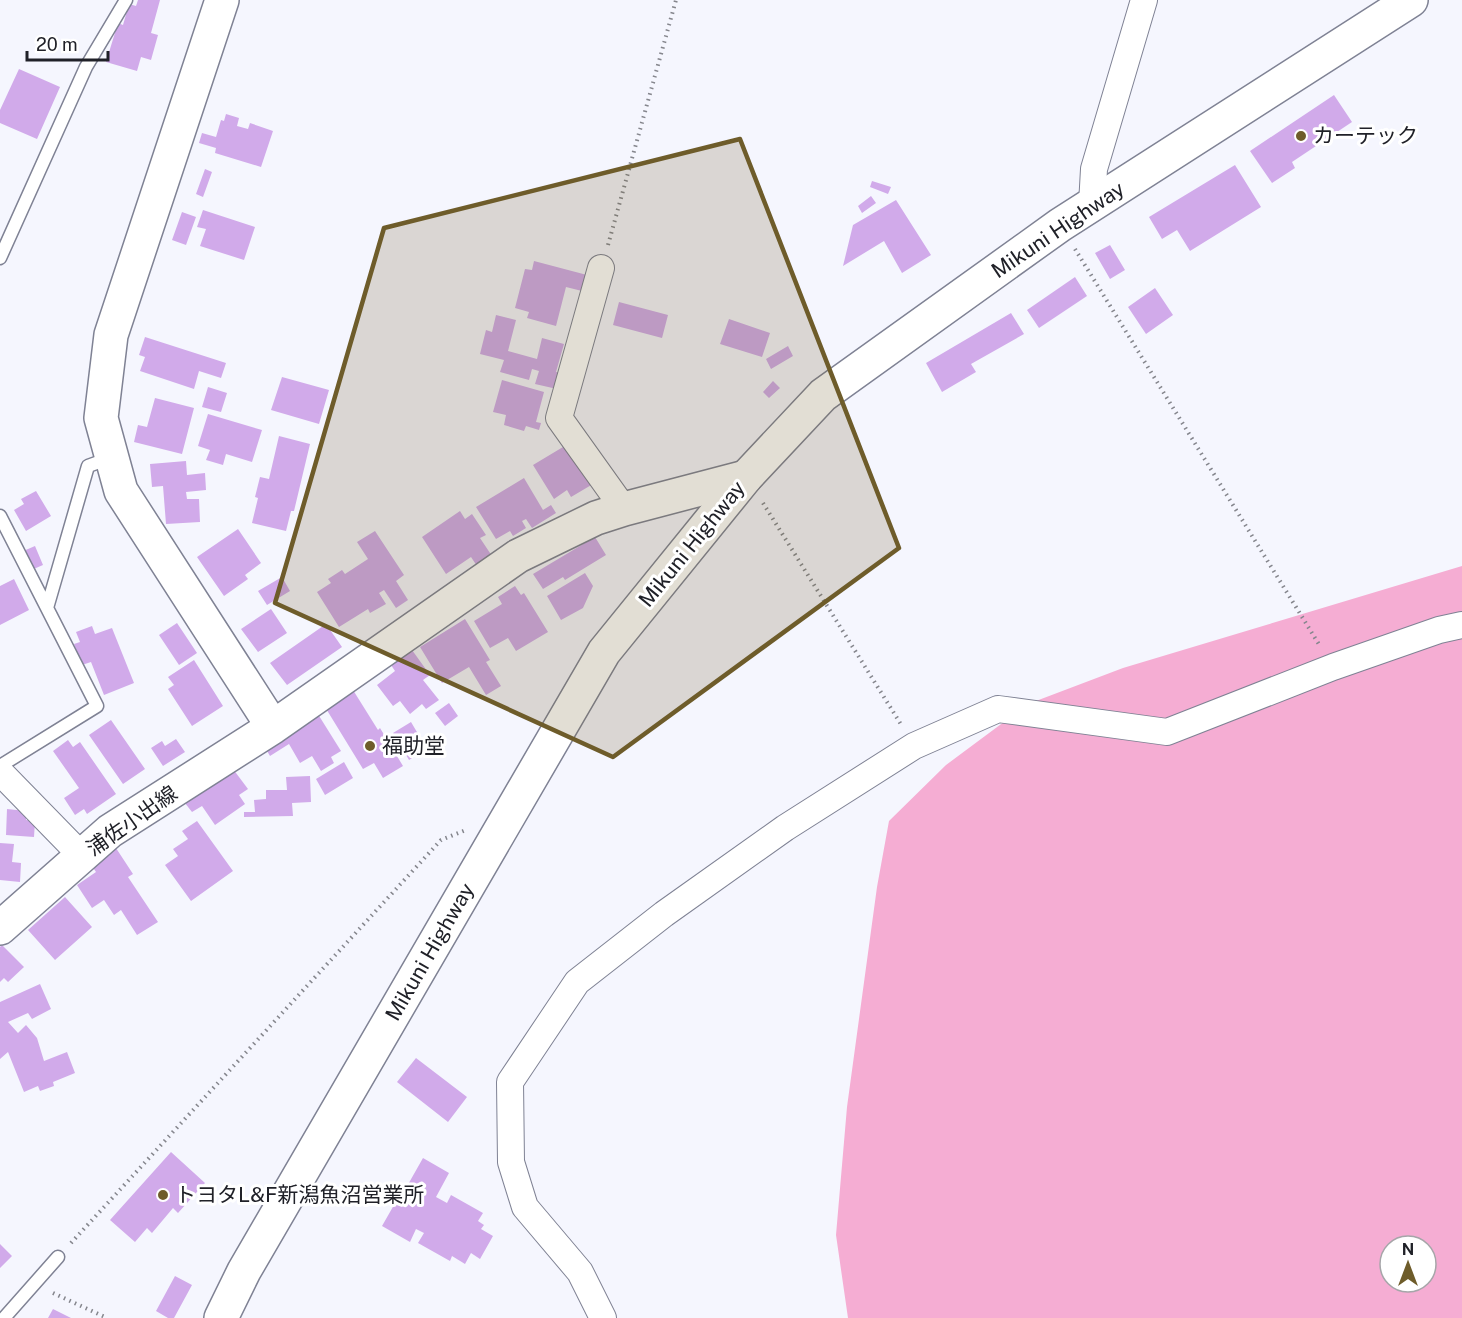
<svg xmlns="http://www.w3.org/2000/svg" width="1462" height="1318" viewBox="0 0 1462 1318" font-family="'Public Sans','Noto Sans JP',sans-serif">
  <rect width="100%" height="100%" fill="#f5f6fe"/>
  <path fill="#f5add3" fill-rule="evenodd" d="M1462,566V1318H848L836,1235L847,1107L877,887L889,821L946,765L1028,704L1123,668ZM1390,1246H1426V1282H1390Z"/>
  <path fill="#d1aaea" d="M138,0H160L151,33L158,35L151,60L141,57L137,71L106,62L118,23L123,25L129,4L136,6Z
    M19,69L60,87L37,139L0,123V110Z
    M1334,95L1352,122L1292,162L1295,168L1272,183L1250,151Z
    M226,114L239,118L237,126L248,129L250,123L273,131L261,167L215,153L216,148L199,143L202,133L216,137L221,120L224,121Z
    M1235,165L1261,207L1190,251L1177,230L1162,239L1149,217Z
    M205,169L212,172L203,197L196,194Z
    M872,181L891,187L888,194L870,187Z
    M871,196L876,203L862,213L858,206Z
    M896,200L931,255L902,273L884,241L843,266L853,225Z
    M203,210L255,227L244,260L200,246L206,229L197,227Z
    M182,212L196,217L186,245L172,240Z
    M1110,245L1125,270L1110,279L1095,253Z
    M534,261L587,275L582,291L566,287L556,326L527,318L529,312L515,308L525,269L532,270Z
    M1075,277L1087,296L1039,328L1027,310Z
    M1155,288L1173,315L1146,334L1128,307Z
    M619,302L668,315L662,338L613,325Z
    M1011,313L1024,334L971,364L976,372L942,392L926,363Z
    M496,315L516,320L508,351L537,359L542,338L564,344L556,372L561,373L557,389L535,384L539,371L532,369L529,380L500,372L504,360L480,354L486,330L492,332Z
    M729,319L770,333L762,357L720,344Z
    M145,337L226,363L221,378L199,371L194,389L140,371L145,357L139,355Z
    M788,346L793,356L771,369L766,359Z
    M282,377L329,390L319,424L271,410Z
    M502,380L544,392L536,422L541,423L539,430L526,426L524,431L504,425L506,415L493,412Z
    M773,381L780,388L769,398L763,392Z
    M208,387L227,393L221,412L202,407Z
    M155,398L194,408L182,454L134,442L138,425L147,427Z
    M208,414L262,430L252,462L226,454L223,465L206,460L210,450L198,446Z
    M279,436L310,444L294,511H291L286,531L252,523L258,498L255,497L260,477L269,479Z
    M568,444L593,484L571,497L567,490L554,499L533,465Z
    M186,461L187,475L205,473L206,490L186,492L187,499H199L200,522L166,524L163,486L152,487L150,464Z
    M524,478L543,510L551,505L556,513L532,528L526,519L522,521L526,528L513,536L510,531L496,539L476,507Z
    M36,491L51,516L26,531L14,510L24,504L21,499Z
    M460,511L465,519L472,514L486,535L480,538L492,556L477,566L471,557L446,574L422,537Z
    M238,529L261,563L245,575L248,579L224,596L197,557Z
    M375,531L404,575L396,581L408,600L396,608L384,590L379,593L386,604L370,613L368,609L339,627L317,592L331,583L328,579L342,570L345,574L368,559L357,542Z
    M595,537L606,555L565,580L563,577L543,589L533,574Z
    M35,546L43,565L29,571L21,552Z
    M585,573L593,586L583,608L561,620L547,596Z
    M282,577L290,591L267,605L258,591Z
    M14,579L29,610L0,625V586Z
    M515,586L521,595L524,593L548,632L516,651L508,638L490,648L474,621L502,604L498,597Z
    M271,609L287,633L258,652L241,629Z
    M465,619L490,660L486,662L501,686L486,695L469,667L442,683L420,647Z
    M177,623L197,653L179,665L159,635Z
    M326,624L342,647L287,685L270,663Z
    M92,626L95,634L112,628L134,683L104,695L91,662L82,665L74,644L80,642L76,632Z
    M412,650L430,675L423,680L439,700L426,709L422,704L410,714L400,701L393,706L377,685L395,671L391,665Z
    M194,660L223,706L192,726L168,689L174,685L168,677Z
    M353,690L378,730L380,728L403,766L383,778L374,763L363,769L325,707Z
    M449,703L458,716L445,726L435,713Z
    M316,711L341,751L331,757L334,763L321,771L312,756L300,763L289,744L270,756L263,744Z
    M111,720L145,769L123,784L89,735Z
    M411,722L427,749L409,760L393,733Z
    M176,739L185,752L163,766L151,748L162,741L165,746Z
    M68,740L73,747L80,742L116,794L87,814L84,809L75,815L64,798L79,788L53,751Z
    M344,762L353,778L325,795L316,779Z
    M230,765L248,789L239,795L245,804L215,825L202,806L192,812L181,798Z
    M310,776L311,802L292,803L293,816L244,817V812H255L254,800L266,799V790H287L286,777Z
    M7,809L26,811V820L35,821L34,837L6,835Z
    M197,821L233,871L191,901L165,865L178,856L173,849L188,839L182,831Z
    M0,843L14,844L12,862L21,863L20,882L0,880Z
    M114,845L133,874L128,877L158,922L137,935L121,910L114,915L104,900L92,908L77,885L96,872L89,862Z
    M65,897L92,927L55,960L28,930Z
    M2,945L24,967L8,982L4,978L0,982V947Z
    M40,984L51,1009L32,1019L28,1013L8,1022L18,1033L26,1025L37,1038L44,1061L67,1052L75,1073L53,1082L54,1086L40,1091L38,1086L24,1092L8,1052L0,1059V1002Z
    M416,1058L467,1097L448,1122L397,1082Z
    M171,1152L205,1183L178,1213L173,1208L152,1233L147,1228L135,1242L110,1220Z
    M423,1158L449,1173L436,1197L447,1203L451,1195L483,1213L478,1221L484,1225L481,1229L493,1236L480,1259L471,1253L465,1264L452,1256L450,1261L418,1243L424,1233L416,1229L410,1242L382,1226L394,1205L388,1201L397,1184L406,1188Z
    M0,1244L12,1256L0,1268Z
    M175,1276L192,1285L174,1318H168L156,1311Z
    M53,1309L71,1318H48Z"/>
  <g fill="none" stroke-linecap="round" stroke-linejoin="round">
    <defs>
      <path id="lane" d="M0,258L86,67L126,0
        M0,516L47,608
        M0,766L97,706L47,608L88,466L110,458
        M4,1318L58,1257"/>
      <path id="street" d="M1092,205L1094,169L1144,0
        M601,268L559,418L624,509
        M0,772L82,856
        M603,1318L580,1272L525,1207L511,1162L510,1082L577,982L664,914L785,828L914,746L998,709L1167,732L1333,667L1439,630L1462,625"/>
      <path id="secondary" d="M222,0L111,335L101,418L121,491L273,727
        M0,928L110,831L273,727L518,556L596,518L624,509L746,477"/>
      <path id="highway" d="M221,1318L244,1271L604,652L746,477L823,395L1060,225L1411,0"/>
    </defs>
    <use href="#lane" stroke="#7f8294" stroke-width="15"/>
    <use href="#street" stroke="#7f8294" stroke-width="28"/>
    <use href="#secondary" stroke="#7f8294" stroke-width="36"/>
    <use href="#highway" stroke="#7f8294" stroke-width="36"/>
    <path stroke="#85868d" stroke-width="4" stroke-dasharray="1.5 4.5" stroke-linecap="butt" d="M608,245L676,0
      M1075,249L1320,646
      M763,503L902,726
      M71,1243L441,840L466,830
      M53,1293L107,1318"/>
    <use href="#lane" stroke="#fff" stroke-width="12"/>
    <use href="#street" stroke="#fff" stroke-width="26"/>
    <use href="#secondary" stroke="#fff" stroke-width="33"/>
    <use href="#highway" stroke="#fff" stroke-width="33"/>
  </g>
  <path fill="#6e5c2a" fill-opacity="0.2" stroke="#6e5c2a" stroke-width="4.5" stroke-linejoin="round" d="M740,139L899,548L613,757L275,603L384,228Z"/>
  <g fill="#6e5c2a" stroke="#fff" stroke-width="2">
    <circle cx="1301" cy="136" r="6"/>
    <circle cx="370" cy="746" r="6"/>
    <circle cx="163" cy="1195" r="6"/>
  </g>
  <g text-anchor="middle" stroke-width="6" stroke-linejoin="round" paint-order="stroke">
    <g font-size="21" fill="#202128" stroke="#fff" text-anchor="start">
      <text x="1313" y="143">カーテック</text>
      <text x="382" y="753">福助堂</text>
      <text x="175" y="1202">トヨタL&amp;F新潟魚沼営業所</text>
    </g>
    <g font-size="21" fill="#202128" stroke="#fff">
      <text transform="translate(1058 230) rotate(-34)" y="7">Mikuni Highway</text>
      <text transform="translate(692 544) rotate(-51)" y="7">Mikuni Highway</text>
      <text transform="translate(132 821) rotate(-35)" y="7">浦佐小出線</text>
      <text transform="translate(430 952) rotate(-60)" y="7">Mikuni Highway</text>
    </g>
  </g>
  <g transform="translate(1408 1264)"><circle r="28" fill="#ffffff" stroke="#a6a6a9" stroke-width="1.5"/>
  <path d="M0-4.5L10 22L0 15L-10 22Z" fill="#6e5c2a"/>
  <text y="-9" font-size="16" font-weight="bold" text-anchor="middle" fill="#202128">N</text>
  </g>
  <path d="M27 51v9h81v-9" fill="none" stroke="#202128" stroke-width="3"/>
  <text x="36" y="51" font-size="18" fill="#202128" stroke="#ffffff" stroke-width="4.5" paint-order="stroke">20 m</text>
</svg>
